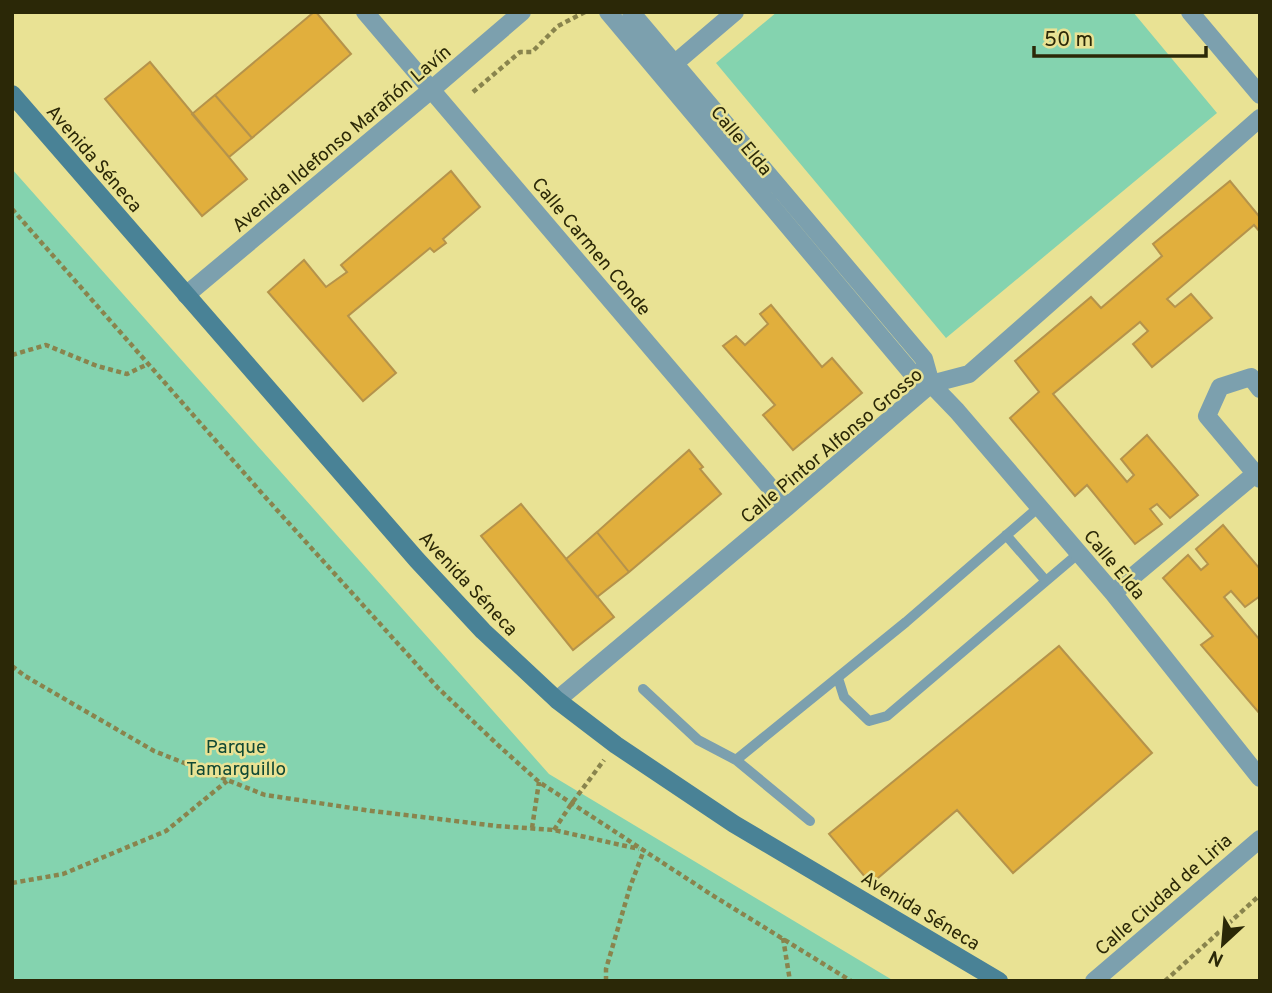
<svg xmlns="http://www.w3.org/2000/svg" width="1272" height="993" viewBox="0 0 1272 993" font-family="Overpass,sans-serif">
  <rect width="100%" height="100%" fill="#e9e294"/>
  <path fill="#84d3af" d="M777,12H1133L1217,113L946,338L716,63Z
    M12,169L549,774L894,981H12Z"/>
  <path fill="#e1af3d" stroke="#b5934b" stroke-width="2" d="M314,12H316L351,54L252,138L215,95Z
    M150,62L247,179L202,216L105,99Z
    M215,95L252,138L229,157L192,114Z
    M451,171L480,207L443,239L446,243L434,252L430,248L348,316L396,373L363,401L268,292L304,260L326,287L347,272L341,265Z
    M1230,181L1258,215L1260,213V232L1254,225L1167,299L1175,307L1191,294L1212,318L1152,367L1133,344L1148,331L1140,322L1053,394L1127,482L1134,475L1121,459L1147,435L1198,495L1170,518L1157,504L1150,509L1162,524L1135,544L1087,485L1075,496L1010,418L1039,392L1015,361L1091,297L1101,308L1162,256L1153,244Z
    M771,305L822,367L832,358L862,393L793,450L763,415L775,405L723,346L736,336L745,345L768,324L760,314Z
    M689,450L703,467L700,469L721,494L629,572L597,532Z
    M521,504L614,617L573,650L481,536Z
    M1223,525L1260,569V596L1245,607L1231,591L1224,597L1260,640V714L1201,645L1213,636L1163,578L1188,555L1201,570L1208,564L1196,549Z
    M597,532L629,572L597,597L566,559Z
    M1059,646L1152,753L1013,873L957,810L871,884L829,834Z"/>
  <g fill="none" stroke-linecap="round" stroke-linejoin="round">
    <path stroke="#89844d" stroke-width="4.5" stroke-dasharray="5 3.5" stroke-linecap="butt" d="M473,92L520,52H532L558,26L585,12
      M12,209L267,499L438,688L498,745L539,782L712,895L851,981
      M12,355L46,345L97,366L127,374L148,364
      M12,666L25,676L154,751L265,795L372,811L497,826L554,830L639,849
      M532,828L539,782
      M554,830L572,803L604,760
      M12,883L63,874L166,831L227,781
      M783,938L790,981
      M606,981V969L630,887L644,850
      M1165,981L1260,895"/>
    <path stroke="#7ca0ae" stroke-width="10" d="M1006,535L1046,581
      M838,678L844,697L869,721L887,716L1079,553
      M643,689L698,740L736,760L906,622L1039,507
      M736,760L810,821"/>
    <path stroke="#7ca0ae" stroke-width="18" d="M365,12L787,507
      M608,12L910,371L931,384L957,411L1113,593L1260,778
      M631,12L924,359L931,384
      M1190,12L1260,95
      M674,64L735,12
      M186,295L431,90L522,12
      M1260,389L1251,377L1220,387L1207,416L1260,479
      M1113,593L1255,474
      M557,700L787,507L931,384L969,374L1260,118
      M1094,981L1260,839"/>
    <path stroke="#498296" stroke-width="18" d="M12,94L417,560L483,631L557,700L616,745L734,824L999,981"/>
  </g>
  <g text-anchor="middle" stroke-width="5" stroke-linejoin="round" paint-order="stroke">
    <g font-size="19" fill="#2b2807" stroke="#e9e294">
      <text transform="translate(341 138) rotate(-40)" y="7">Avenida Ildefonso Marañón Lavín</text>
      <text transform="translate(742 140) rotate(50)" y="7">Calle Elda</text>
      <text transform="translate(95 158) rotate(49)" y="7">Avenida Séneca</text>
      <text transform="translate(592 246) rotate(50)" y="7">Calle Carmen Conde</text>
      <text transform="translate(831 445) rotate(-40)" y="7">Calle Pintor Alfonso Grosso</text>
      <text transform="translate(1115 564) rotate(50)" y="7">Calle Elda</text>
      <text transform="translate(469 583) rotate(47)" y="7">Avenida Séneca</text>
      <text transform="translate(1163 894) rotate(-41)" y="7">Calle Ciudad de Liria</text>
      <text transform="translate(921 910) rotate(31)" y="7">Avenida Séneca</text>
    </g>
    <g font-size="19" fill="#114934" stroke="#e9e294">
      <text x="236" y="753">Parque<tspan x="236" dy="22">Tamarguillo</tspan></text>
    </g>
  </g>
  <rect width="1272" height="993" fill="none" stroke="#2b2807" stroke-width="28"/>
  <g transform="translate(1223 944) rotate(206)" stroke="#e9e294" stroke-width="5" paint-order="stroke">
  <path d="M0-5L12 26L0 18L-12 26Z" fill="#2b2807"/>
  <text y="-10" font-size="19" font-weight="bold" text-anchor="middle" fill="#2b2807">N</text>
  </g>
  <path d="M1034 46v10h172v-10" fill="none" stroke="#2b2807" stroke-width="3.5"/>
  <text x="1044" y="46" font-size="21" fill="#2b2807" stroke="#e9e294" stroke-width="5" paint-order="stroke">50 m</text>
</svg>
